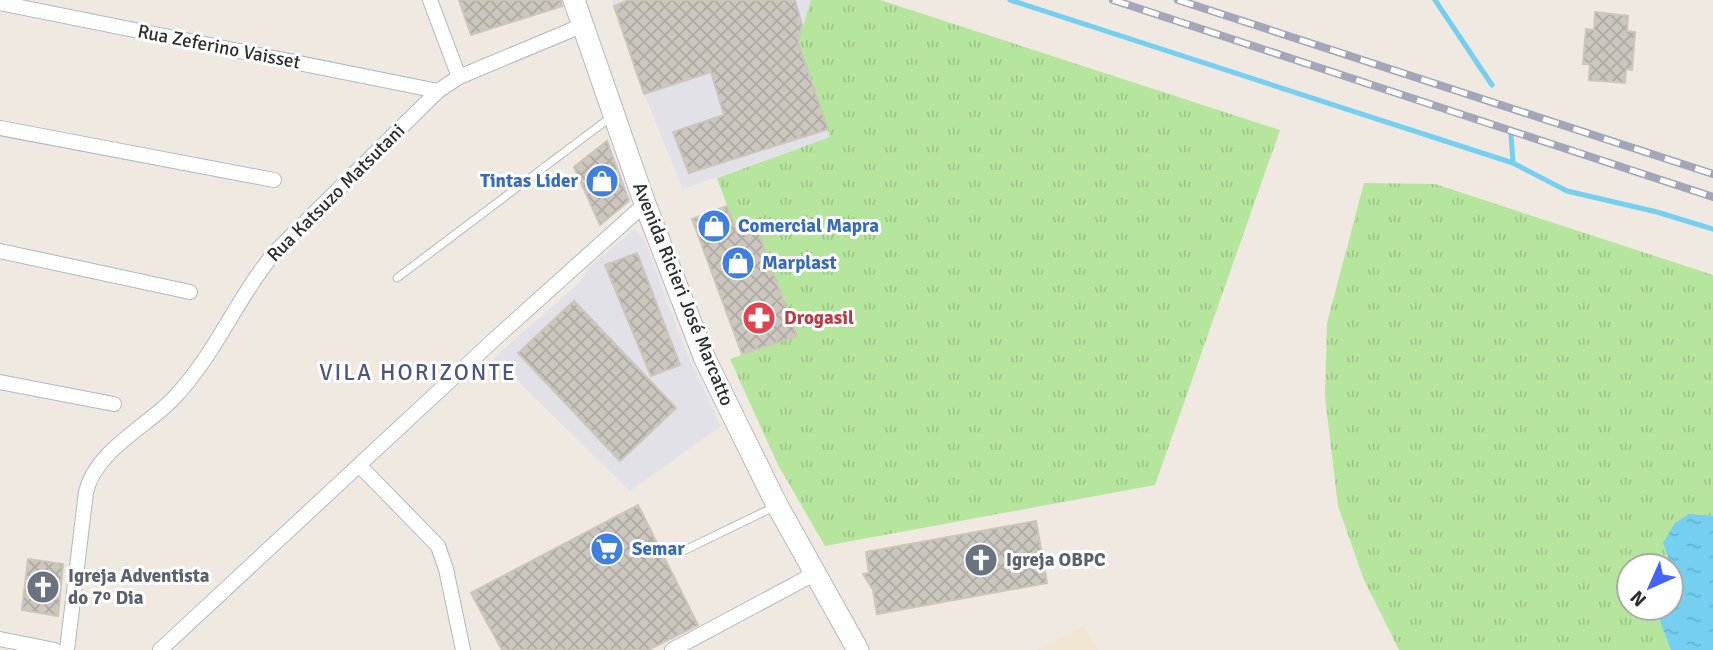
<svg xmlns="http://www.w3.org/2000/svg" width="1713" height="650" font-family="Signika,sans-serif">
	<style>
		.industrial { fill: #e3e1e8 }
		.education { fill: #f0e6d1 }
		.grass { fill: url(#grass-tufts); fill-rule: evenodd }
		.water { fill: url(#water-ripples) }
		.lines { fill: none; stroke-linecap: round; stroke-linejoin: round }
		.stream { stroke: #75cff0; stroke-width: 5 }
		.building { fill: url(#building-cross-hatch); stroke: #cbc5ba; stroke-width: 2 }
		.lane-casing { stroke: #b4b7c1; stroke-width: 9 }
		.street-casing { stroke: #b4b7c1; stroke-width: 16 }
		.secondary-casing { stroke: #b4b7c1; stroke-width: 23 }
		.lane { stroke: #fff; stroke-width: 7 }
		.street { stroke: #fff; stroke-width: 14 }
		.secondary { stroke: #fff; stroke-width: 21 }
		.rail-casing { stroke: #a3a6b8; stroke-width: 8 }
		.rail { stroke: #fff; stroke-width: 5; stroke-dasharray: 16; stroke-linecap: butt }
		.labels { text-anchor: middle; dominant-baseline: central; stroke-width: 6; stroke-linejoin: round; paint-order: stroke }
		.street-label { font-size: 19px; fill: #2e2e2e; stroke: #fff }
		.shop-label { font-size: 19px; font-weight: bold; fill: #366cbe; stroke: #fff; text-anchor: start }
		.health-label { font-size: 19px; font-weight: bold; fill: #be3a42; stroke: #fff; text-anchor: start }
		.worship-label { font-size: 19px; font-weight: bold; fill: #5b616d; stroke: #fff; text-anchor: start }
		.quarter-label { font-size: 23px; letter-spacing: 2px; fill: #4d5680; stroke: #fff }
	</style>
	<defs>
		<pattern id="grass-tufts" width="24" height="20" patternUnits="userSpaceOnUse" patternTransform="scale(1.75)"><rect width="24" height="20" fill="#b6e59e"/><path d="M3 7l-1-3M5 7V3M7 7l1-3M15 17l-1-3M17 17v-4M19 17l1-3" fill="none" stroke="#9dc588"/></pattern>
		<pattern id="water-ripples" width="26" height="14" patternUnits="userSpaceOnUse" patternTransform="scale(1.75)"><rect width="26" height="14" fill="#75cff0"/><path d="M2 4q2-2 4 0t4 0M15 11q2-2 4 0t4 0" fill="none" stroke="#66b2ce"/></pattern>
		<pattern id="building-cross-hatch" width="8" height="8" patternUnits="userSpaceOnUse" patternTransform="scale(1.75)"><rect width="8" height="8" fill="#cbc7bf"/><path d="M0 0l8 8M0 8l8-8" fill="none" stroke="#afaba4"/></pattern>
	</defs>
	<rect width="100%" height="100%" fill="#efe9e1"/>
	<g class="industrial">
		<path d="M612,0H811L798,43L830,137L683,189L644,94Z"/>
		<path d="M634,229L645,241L684,347L721,426L630,491L494,358L580,282L589,268Z"/>
	</g>
	<path class="education" d="M1083,626L1098,650H1037Z"/>
	<g class="grass">
		<path d="M811,0H880L1280,130L1155,485L825,546L778,465L730,359L797,336L756,227L737,233L717,178L830,137L798,43Z"/>
		<path d="M1364,183L1435,184L1713,275V650H1399L1364,580L1338,506L1325,396L1327,323ZM1629,566H1671V608H1629Z"/>
	</g>
	<path class="water" d="M1689,514L1713,516V650H1671L1657,613L1659,608H1671V584L1676,578L1663,543L1675,523Z"/>
	<g class="lines">
		<g class="stream">
			<path d="M1010,0L1513,163L1567,191L1657,212L1713,229"/>
			<path d="M1435,0L1492,85"/>
			<path d="M1511,135L1513,163"/>
		</g>
	</g>
	<g class="building">
		<path d="M459,0H561L562,6L471,35Z"/>
		<path d="M629,0H795L802,25L798,43L828,129L689,173L673,132L724,115L711,72L644,94L614,6Z"/>
		<path d="M1595,12L1628,16L1627,31L1635,32L1632,70L1626,69L1625,83L1589,80L1590,64H1583L1586,29L1594,30Z"/>
		<path d="M607,141L629,201L600,225L574,167Z"/>
		<path d="M727,206L737,233L756,227L797,336L742,354L692,219Z"/>
		<path d="M637,253L680,365L651,376L605,265Z"/>
		<path d="M574,301L676,408L620,461L518,353Z"/>
		<path d="M638,505L698,625L648,650H502L471,593Z"/>
		<path d="M1036,521L1047,583L877,614L873,590L863,574L869,573L866,552Z"/>
		<path d="M28,559L63,564L58,616L22,610Z"/>
	</g>
	<g class="lines">
		<defs>
			<g id="lane">
				<path d="M397,278L611,117"/>
				<path d="M683,551L776,506"/>
			</g>
			<g id="street">
				<path d="M430,0L459,77"/>
				<path d="M0,3L438,91"/>
				<path d="M0,128L274,180"/>
				<path d="M0,251L190,292"/>
				<path d="M0,382L114,404"/>
				<path d="M360,466L438,546L446,569L463,650"/>
				<path d="M0,639L55,650"/>
				<path d="M67,650L86,492C95,452 144,428 172,400C215,356 237,297 276,251L438,91L459,77L581,26"/>
				<path d="M160,650L498,336L645,204"/>
				<path d="M672,650L814,574"/>
			</g>
			<path id="secondary" d="M574,0L645,204L705,359L777,505L858,650"/>
		</defs>
		<use href="#lane" class="lane-casing"/>
		<use href="#street" class="street-casing"/>
		<use href="#secondary" class="secondary-casing"/>
		<use href="#lane" class="lane"/>
		<use href="#street" class="street"/>
		<use href="#secondary" class="secondary"/>
		<defs>
			<g id="rail">
				<path d="M1113,0L1713,197"/>
				<path d="M1178,0L1713,174"/>
			</g>
		</defs>
		<use href="#rail" class="rail-casing"/>
		<use href="#rail" class="rail"/>
	</g>
	<defs>
		<symbol id="shop-disc" viewBox="-11 -11 22 22"><circle r="9.5" fill="#3f7fe0" stroke="#fff"/><path d="M-5-2.5h2.3a2.7 3.5 0 0 1 5.4 0H5L5.5 6h-11ZM-1.5-2.5h3a1.5 2.3 0 0 0-3 0Z" fill="#fff"/></symbol>
		<symbol id="pharmacy-disc" viewBox="-11 -11 22 22"><circle r="9.5" fill="#e0444e" stroke="#fff"/><path d="M-2-6h4v4h4v4h-4v4h-4v-4h-4v-4h4Z" fill="#fff"/></symbol>
		<symbol id="supermarket-disc" viewBox="-11 -11 22 22"><circle r="9.5" fill="#3f7fe0" stroke="#fff"/><path d="M-6-5.5h2.5l.6 2H6L4.5 2H-2.5L-4.4-4H-6ZM-1.5 3.2a1.3 1.3 0 1 0 .1 0ZM3 3.2a1.3 1.3 0 1 0 .1 0Z" fill="#fff"/></symbol>
		<symbol id="church-disc" viewBox="-11 -11 22 22"><circle r="9.5" fill="#6b7280" stroke="#fff"/><path d="M-1.2-6h2.4v3.5h3.3v2.4h-3.3V6h-2.4V-.1h-3.3v-2.4h3.3Z" fill="#fff"/></symbol>
	</defs>
	<g fill-rule="evenodd">
		<use href="#shop-disc" x="583" y="162" width="38" height="38"/>
		<use href="#shop-disc" x="695" y="207" width="38" height="38"/>
		<use href="#shop-disc" x="719" y="244" width="38" height="38"/>
		<use href="#pharmacy-disc" x="740" y="299" width="38" height="38"/>
		<use href="#supermarket-disc" x="588" y="530" width="38" height="38"/>
		<use href="#church-disc" x="962" y="541" width="38" height="38"/>
		<use href="#church-disc" x="24" y="568" width="38" height="38"/>
	</g>
	<g class="labels">
		<g class="street-label">
			<text transform="translate(219 47) rotate(11)">Rua Zeferino Vaisset</text>
			<text transform="translate(336 193) rotate(-45)">Rua Katsuzo Matsutani</text>
			<text transform="translate(683 294) rotate(68)">Avenida Ricieri José Marcatto</text>
		</g>
		<g class="shop-label">
			<text x="578" y="181" text-anchor="end">Tintas Lider</text>
			<text x="738" y="226">Comercial Mapra</text>
			<text x="762" y="263">Marplast</text>
			<text x="632" y="549">Semar</text>
		</g>
		<g class="health-label">
			<text x="784" y="318">Drogasil</text>
		</g>
		<g class="worship-label">
			<text x="1006" y="560">Igreja OBPC</text>
			<text x="68" y="576">Igreja Adventista<tspan x="68" dy="22">do 7º Dia</tspan></text>
		</g>
		<g class="quarter-label">
			<text x="418" y="372">VILA HORIZONTE</text>
		</g>
	</g>
	<g transform="translate(1650 587) rotate(225)"><circle r="33" fill="#ffffff" stroke="#ababab" stroke-width="2"/>
	<path d="M0-5L12 26L0 18L-12 26Z" fill="#4264fb"/>
	<text y="-10" font-size="19" font-weight="bold" text-anchor="middle" fill="#2e2e2e">N</text>
	</g>
</svg>
